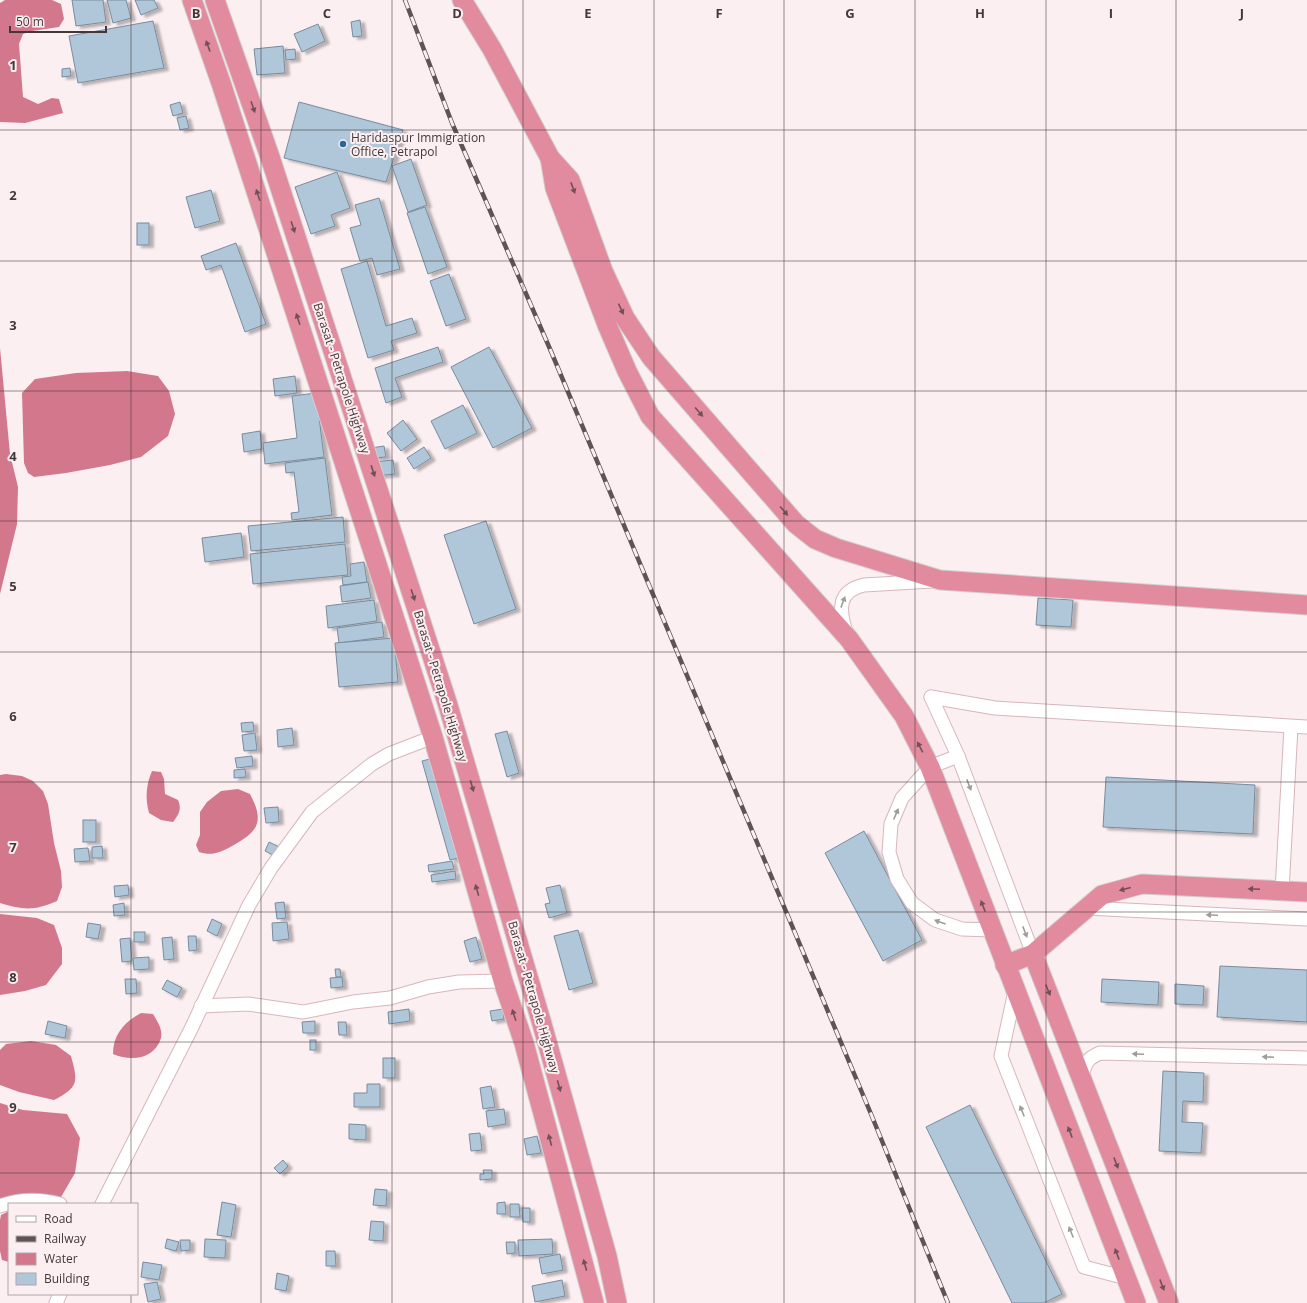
<svg xmlns="http://www.w3.org/2000/svg" width="1307" height="1303" font-family="'Open Sans',sans-serif">
	<style>
		.water { fill: #d3778d }
		.building { fill: #b0c6d9; stroke: #778c9e; filter: url(#shadow) }
		.lines { fill: none; stroke-linecap: round; stroke-linejoin: round }
		.minor-casing { stroke: #d5b7bc; stroke-width: 15 }
		.highway-casing { stroke: #d2cfcf; stroke-width: 21 }
		.minor { stroke: #fff; stroke-width: 13 }
		.highway { stroke: #e28b9f; stroke-width: 19 }
		.rail-casing { stroke: #5f5355; stroke-width: 4.5 }
		.rail { stroke: #fceff1; stroke-width: 3; stroke-dasharray: 9; stroke-linecap: butt }
		.oneway { fill: #735058 }
		.oneway2 { fill: #a19b9c }
		.grid { fill: none; stroke: #433739; stroke-width: 1; stroke-opacity: 0.55 }
		.poi-dot { fill: #226a9e; stroke: #fceff1; stroke-width: 1.5 }
		.labels { text-anchor: middle; dominant-baseline: central; stroke-width: 4; stroke-linejoin: round; paint-order: stroke }
		.poi-label { font-size: 12px; fill: #433739; stroke: #fceff1; text-anchor: start }
		.street-label { font-size: 12px; fill: #433739; stroke: #fceff1 }
		.grid-label { font-size: 13px; text-anchor: middle; font-weight: bold; fill: #433739; stroke: #fceff1; stroke-width: 4; stroke-linejoin: round; paint-order: stroke }
	</style>
	<defs>
		<filter id="shadow"><feDropShadow dx="4.5" dy="2.5" stdDeviation="1" flood-color="#0004"/></filter>
	</defs>
	<rect width="100%" height="100%" fill="#fceff1"/>
	<g class="water">
		<path d="M5,0H52L61,4L64,19L59,27L32,31L23,34L19,44L23,97L38,104L52,98L59,99L63,113L25,123L0,122V3Z"/>
		<path d="M0,348L10,454L18,487L17,524L0,594Z"/>
		<path d="M127,371L158,376L169,391L175,414L168,436L141,457L110,465L66,473L34,477L28,473L24,463L22,393L35,379L76,373Z"/>
		<path d="M152,771L161,772L164,779L165,794L178,800C182,809 179,814 173,822L161,820L149,813C145,798 146,785 152,771Z"/>
		<path d="M6,774L22,776L33,781L43,791L48,804L54,843L61,871L62,887L57,901C35,911 23,910 0,903V775Z"/>
		<path d="M238,789L250,794C265,822 258,832 232,846C220,853 211,856 199,852L196,845L200,835V812L207,802L221,791Z"/>
		<path d="M0,914L37,918L54,925L62,948V964L46,985L25,991L0,995Z"/>
		<path d="M141,1013L153,1014C157,1021 163,1029 161,1038C155,1059 131,1062 113,1054C113,1035 124,1022 141,1013Z"/>
		<path d="M31,1041L56,1045L71,1056C78,1082 79,1087 54,1100L19,1092L0,1085V1050L6,1044Z"/>
		<path d="M0,1103L23,1110L67,1114L80,1138L75,1173L61,1197L27,1195L0,1201Z"/>
		<path d="M9,1211V1262L2,1260L0,1251V1220L1,1215Z"/>
	</g>
	<g class="building">
		<path d="M72,0H103L106,22L76,26Z"/>
		<path d="M107,0H126L131,18L113,23Z"/>
		<path d="M135,0H154L158,8L141,15Z"/>
		<path d="M360,20L362,36L353,37L351,22Z"/>
		<path d="M153,21L164,68L78,83L69,36Z"/>
		<path d="M318,24L325,41L302,52L294,34Z"/>
		<path d="M283,46L285,73L257,75L254,49Z"/>
		<path d="M295,49L296,59L286,60L285,50Z"/>
		<path d="M70,68L71,76L62,77V69Z"/>
		<path d="M180,102L183,113L173,116L170,105Z"/>
		<path d="M299,102L403,130L386,182L284,158Z"/>
		<path d="M186,116L189,128L180,130L177,118Z"/>
		<path d="M411,159L427,205L408,212L392,166Z"/>
		<path d="M337,172L350,208L331,215L335,226L311,234L295,187Z"/>
		<path d="M211,190L220,221L195,228L186,197Z"/>
		<path d="M379,198L400,269L377,275L372,258L360,261L350,228L361,225L355,205Z"/>
		<path d="M425,207L447,267L428,274L407,213Z"/>
		<rect x="137" y="223" width="12" height="22"/>
		<path d="M236,243L266,324L245,332L221,265L206,270L201,256Z"/>
		<path d="M367,261L386,326L412,318L417,333L391,341L394,350L368,358L341,269Z"/>
		<path d="M449,274L466,319L446,326L430,281Z"/>
		<path d="M438,347L443,362L395,378L402,397L386,403L375,368Z"/>
		<path d="M489,347L532,428L493,448L451,367Z"/>
		<path d="M295,376L297,393L275,396L273,379Z"/>
		<path d="M316,393L324,457L265,464L263,443L297,438L292,396Z"/>
		<path d="M463,405L477,433L445,449L431,421Z"/>
		<path d="M403,420L417,439L401,451L387,433Z"/>
		<path d="M260,431L262,449L244,452L242,434Z"/>
		<path d="M384,446L386,457L373,458L371,448Z"/>
		<path d="M424,447L431,458L414,469L407,458Z"/>
		<path d="M325,458L332,515L292,520L291,513L299,512L294,472L286,473L285,463Z"/>
		<path d="M393,460L395,474L376,476L374,462Z"/>
		<path d="M343,517L345,542L251,551L248,526Z"/>
		<path d="M486,521L516,609L474,624L444,535Z"/>
		<path d="M241,533L244,557L205,562L202,538Z"/>
		<path d="M345,544L348,575L253,584L250,554Z"/>
		<path d="M364,562L367,582L343,585L342,577L351,576L350,564Z"/>
		<path d="M368,582L371,598L342,602L340,586Z"/>
		<path d="M1038,598L1073,600L1071,627L1036,625Z"/>
		<path d="M374,600L377,621L328,628L326,606Z"/>
		<path d="M382,622L384,637L339,643L337,628Z"/>
		<path d="M394,638L398,682L339,687L335,643Z"/>
		<path d="M253,722L254,731L242,732L241,723Z"/>
		<path d="M292,728L294,745L278,747L277,730Z"/>
		<path d="M507,731L519,773L507,777L495,734Z"/>
		<path d="M255,733L257,750L244,751L242,735Z"/>
		<path d="M252,756L253,766L237,768L235,758Z"/>
		<path d="M434,758L462,857L450,860L422,761Z"/>
		<path d="M245,769L246,777L234,778V770Z"/>
		<path d="M1106,777L1255,785L1253,834L1103,827Z"/>
		<path d="M278,807L279,822L266,823L264,808Z"/>
		<rect x="83" y="820" width="13" height="22"/>
		<path d="M864,831L922,940L883,961L825,853Z"/>
		<path d="M269,842L279,847L275,856L265,851Z"/>
		<path d="M102,846L103,858H92V847Z"/>
		<path d="M88,848L90,861L75,862L74,849Z"/>
		<path d="M452,861L454,869L429,872L428,865Z"/>
		<path d="M455,871L456,879L432,882L431,875Z"/>
		<path d="M128,885L129,895L115,897L114,886Z"/>
		<path d="M560,885L567,913L549,918L545,904L550,903L546,888Z"/>
		<path d="M284,902L286,918L277,919L275,903Z"/>
		<path d="M124,903L125,915L114,916L113,905Z"/>
		<path d="M212,919L222,924L217,936L207,931Z"/>
		<path d="M287,922L289,939L273,941L272,923Z"/>
		<path d="M88,923L101,925L98,939L86,937Z"/>
		<path d="M578,930L593,983L569,990L554,936Z"/>
		<rect x="134" y="932" width="11" height="10"/>
		<path d="M188,936H196L197,950L189,951Z"/>
		<path d="M172,937L174,959L164,960L162,938Z"/>
		<path d="M476,937L482,959L470,962L464,941Z"/>
		<path d="M130,938L132,961L122,962L120,939Z"/>
		<path d="M149,957V969L134,970L133,958Z"/>
		<path d="M1220,966L1307,970V1022L1217,1017Z"/>
		<path d="M335,969H340L341,977H336Z"/>
		<path d="M342,977L343,987L331,988L330,978Z"/>
		<path d="M125,979H136L137,993L126,994Z"/>
		<path d="M1102,979L1159,982L1158,1005L1101,1002Z"/>
		<path d="M167,980L182,988L177,997L162,989Z"/>
		<path d="M1175,984L1204,986L1203,1005L1175,1004Z"/>
		<path d="M409,1009L410,1021L389,1024L388,1012Z"/>
		<path d="M503,1009L504,1019L492,1021L490,1011Z"/>
		<path d="M48,1021L67,1026L65,1038L45,1034Z"/>
		<path d="M315,1021V1033H303L302,1022Z"/>
		<path d="M338,1022H346L347,1035H339Z"/>
		<rect x="310" y="1040" width="6" height="10"/>
		<rect x="383" y="1058" width="12" height="20"/>
		<path d="M1163,1071L1204,1073L1203,1102L1183,1101L1182,1122L1203,1123L1201,1153L1159,1151Z"/>
		<path d="M367,1084H380V1107H354V1093H367Z"/>
		<path d="M491,1086L495,1107L483,1109L480,1088Z"/>
		<path d="M970,1105L1062,1294L1044,1303H1012L926,1127Z"/>
		<path d="M504,1109L506,1124L488,1127L486,1111Z"/>
		<path d="M349,1124L366,1125V1140L349,1139Z"/>
		<path d="M480,1133L482,1150L471,1151L469,1134Z"/>
		<path d="M537,1136L541,1153L527,1155L524,1139Z"/>
		<path d="M283,1160L288,1166L280,1174L274,1168Z"/>
		<path d="M483,1170H492V1179L480,1180V1174H484Z"/>
		<path d="M375,1189L387,1190L386,1206L373,1205Z"/>
		<path d="M222,1202L236,1205L231,1237L217,1235Z"/>
		<path d="M505,1202L506,1214H497V1203Z"/>
		<path d="M510,1204H519L520,1217H510Z"/>
		<path d="M522,1208H530V1222H523Z"/>
		<path d="M371,1221L384,1222L383,1241L369,1240Z"/>
		<path d="M167,1239L179,1242L176,1251L165,1248Z"/>
		<path d="M205,1239L226,1240L225,1258L204,1257Z"/>
		<path d="M552,1239L553,1254L519,1256L518,1240Z"/>
		<path d="M180,1240H190V1250L181,1251Z"/>
		<path d="M506,1242H515V1253L507,1254Z"/>
		<path d="M326,1251H335L336,1266H326Z"/>
		<path d="M560,1254L563,1270L542,1274L539,1258Z"/>
		<path d="M143,1262L162,1265L159,1280L141,1277Z"/>
		<path d="M277,1273L289,1276L286,1291L275,1289Z"/>
		<path d="M562,1280L565,1296L535,1302L532,1286Z"/>
		<path d="M157,1282L161,1299L148,1302L144,1284Z"/>
	</g>
	<g class="lines">
		<defs>
			<g id="minor">
				<path d="M846,632C839,610 837,591 864,585L932,581"/>
				<path d="M931,697L995,708L1307,727"/>
				<path d="M931,697L958,756L1033,954"/>
				<path d="M958,756L930,767L902,798L891,824L889,852L897,879L912,903L935,920L962,929L992,930"/>
				<path d="M1282,891L1291,727"/>
				<path d="M1086,908L1307,919"/>
				<path d="M1015,991L1001,1056L1084,1267L1126,1278"/>
				<path d="M201,1006L248,1004L303,1012L353,1002L390,998L428,987L459,982L503,981"/>
				<path d="M1082,1076C1086,1063 1086,1059 1100,1053L1307,1058"/>
				<path d="M102,1204L192,1027L249,905L271,868L312,812L372,764L389,754L433,737"/>
				<path d="M0,1206C19,1199 41,1199 60,1204"/>
				<path d="M56,1303L60,1294"/>
			</g>
			<g id="highway">
				<path d="M192,0L221,83L433,737L503,981L524,1043L594,1303"/>
				<path d="M215,0L270,157L447,702L542,1024L607,1256L617,1303"/>
				<path d="M462,0L492,49L550,158L570,180L603,271L625,318L651,357L796,524L815,539L836,548L940,580L1307,605"/>
				<path d="M550,158L555,188L608,327L627,371L650,416L849,639L904,716L930,767L1136,1303"/>
				<path d="M1033,954L1169,1303"/>
				<path d="M1005,965L1033,954L1102,895L1142,884L1307,892"/>
			</g>
		</defs>
		<use href="#minor" class="minor-casing"/>
		<use href="#highway" class="highway-casing"/>
		<use href="#minor" class="minor"/>
		<use href="#highway" class="highway"/>
		<defs>
			<path id="rail" d="M405,0L452,123L550,349L871,1114L948,1303"/>
		</defs>
		<use href="#rail" class="rail-casing"/>
		<use href="#rail" class="rail"/>
	</g>
	<defs><path id="oneway-solid" d="M-6-.8H1V-3.2L6.5 0L1 3.2V.8H-6Z"/></defs>
	<g class="oneway">
		<use href="#oneway-solid" transform="translate(208 46) rotate(-110)"/>
		<use href="#oneway-solid" transform="translate(253 107) rotate(71)"/>
		<use href="#oneway-solid" transform="translate(573 188) rotate(70)"/>
		<use href="#oneway-solid" transform="translate(258 195) rotate(-108)"/>
		<use href="#oneway-solid" transform="translate(293 227) rotate(72)"/>
		<use href="#oneway-solid" transform="translate(621 309) rotate(65)"/>
		<use href="#oneway-solid" transform="translate(298 319) rotate(-108)"/>
		<use href="#oneway-solid" transform="translate(699 412) rotate(49)"/>
		<use href="#oneway-solid" transform="translate(373 471) rotate(72)"/>
		<use href="#oneway-solid" transform="translate(784 511) rotate(49)"/>
		<use href="#oneway-solid" transform="translate(413 595) rotate(72)"/>
		<use href="#oneway-solid" transform="translate(920 747) rotate(-117)"/>
		<use href="#oneway-solid" transform="translate(472 786) rotate(74)"/>
		<use href="#oneway-solid" transform="translate(1125 889) rotate(165)"/>
		<use href="#oneway-solid" transform="translate(1254 889) rotate(-177)"/>
		<use href="#oneway-solid" transform="translate(477 890) rotate(-106)"/>
		<use href="#oneway-solid" transform="translate(983 906) rotate(-111)"/>
		<use href="#oneway-solid" transform="translate(1048 990) rotate(68)"/>
		<use href="#oneway-solid" transform="translate(514 1015) rotate(-108)"/>
		<use href="#oneway-solid" transform="translate(559 1086) rotate(74)"/>
		<use href="#oneway-solid" transform="translate(1070 1132) rotate(-111)"/>
		<use href="#oneway-solid" transform="translate(550 1140) rotate(-105)"/>
		<use href="#oneway-solid" transform="translate(1116 1163) rotate(69)"/>
		<use href="#oneway-solid" transform="translate(1117 1254) rotate(-111)"/>
		<use href="#oneway-solid" transform="translate(585 1265) rotate(-105)"/>
		<use href="#oneway-solid" transform="translate(1162 1285) rotate(69)"/>
	</g>
	<g class="oneway2">
		<use href="#oneway-solid" transform="translate(843 602) rotate(-70)"/>
		<use href="#oneway-solid" transform="translate(969 785) rotate(69)"/>
		<use href="#oneway-solid" transform="translate(896 814) rotate(-67)"/>
		<use href="#oneway-solid" transform="translate(1212 915) rotate(-177)"/>
		<use href="#oneway-solid" transform="translate(940 922) rotate(-160)"/>
		<use href="#oneway-solid" transform="translate(1025 932) rotate(69)"/>
		<use href="#oneway-solid" transform="translate(1138 1054) rotate(-178)"/>
		<use href="#oneway-solid" transform="translate(1268 1057) rotate(-178)"/>
		<use href="#oneway-solid" transform="translate(1022 1111) rotate(-112)"/>
		<use href="#oneway-solid" transform="translate(1071 1232) rotate(-112)"/>
	</g>
	<path class="grid" d="M131,0V1204M261,0V1303M392,0V1303M523,0V1303M654,0V1303M784,0V1303M915,0V1303M1046,0V1303M1176,0V1303M0,130H1307M0,261H1307M0,391H1307M0,521H1307M0,652H1307M0,782H1307M0,912H1307M0,1042H1307M0,1173H1307M131,1294V1303"/>
	<circle class="poi-dot" cx="343" cy="144" r="4"/>
	<g class="labels">
		<g class="poi-label">
			<text x="351" y="137">Haridaspur Immigration<tspan x="351" dy="14">Office, Petrapol</tspan></text>
		</g>
		<g class="street-label">
			<text transform="translate(342 378) rotate(72)">Barasat - Petrapole Highway</text>
			<text transform="translate(441 686) rotate(73)">Barasat - Petrapole Highway</text>
			<text transform="translate(534 997) rotate(74)">Barasat - Petrapole Highway</text>
		</g>
	</g>
	<g class="grid-label">
		<text x="196" y="18">B</text>
		<text x="327" y="18">C</text>
		<text x="457" y="18">D</text>
		<text x="588" y="18">E</text>
		<text x="719" y="18">F</text>
		<text x="850" y="18">G</text>
		<text x="980" y="18">H</text>
		<text x="1111" y="18">I</text>
		<text x="1242" y="18">J</text>
		<text x="13" y="70">1</text>
		<text x="13" y="200">2</text>
		<text x="13" y="330">3</text>
		<text x="13" y="461">4</text>
		<text x="13" y="591">5</text>
		<text x="13" y="721">6</text>
		<text x="13" y="852">7</text>
		<text x="13" y="982">8</text>
		<text x="13" y="1112">9</text>
	</g>
	<rect x="8" y="1203" width="130" height="92" fill="#fceff1" stroke="#b2a5a7"/>
	<rect x="16" y="1216" width="20" height="6" fill="#ffffff" stroke="#b2a5a7"/>
	<text x="44" y="1223" font-size="12" fill="#433739">Road</text>
	<rect x="16" y="1236" width="20" height="6" fill="#5f5355" stroke="#b2a5a7"/>
	<text x="44" y="1243" font-size="12" fill="#433739">Railway</text>
	<rect x="16" y="1253" width="20" height="12" fill="#d3778d" stroke="#b2a5a7"/>
	<text x="44" y="1263" font-size="12" fill="#433739">Water</text>
	<rect x="16" y="1273" width="20" height="12" fill="#b0c6d9" stroke="#b2a5a7"/>
	<text x="44" y="1283" font-size="12" fill="#433739">Building</text>
	<path d="M10 26v6h96v-6" fill="none" stroke="#433739" stroke-width="2"/>
	<text x="16" y="26" font-size="12" fill="#433739" stroke="#fceff1" stroke-width="3" paint-order="stroke">50 m</text>
</svg>
